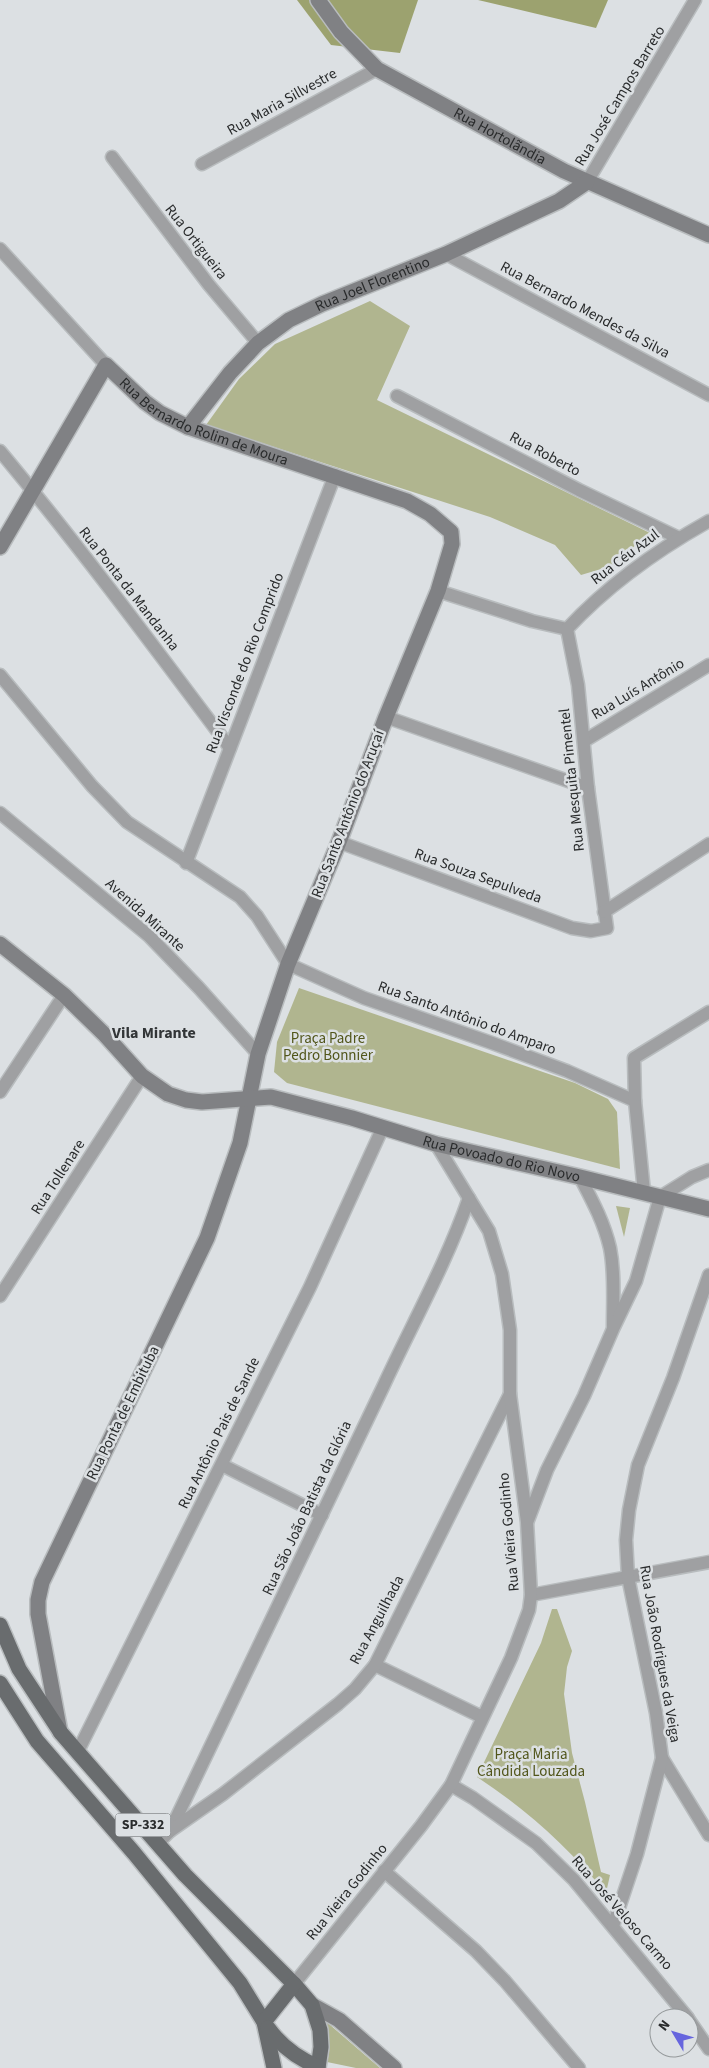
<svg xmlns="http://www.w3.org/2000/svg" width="709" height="2068" font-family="'Source Sans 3',sans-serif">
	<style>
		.green { fill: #b0b58f }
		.forest { fill: #9ca26f }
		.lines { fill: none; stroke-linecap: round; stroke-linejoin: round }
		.street-casing { stroke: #b8bcbe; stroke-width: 15 }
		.secondary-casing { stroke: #b8bcbe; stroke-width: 18 }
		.primary-casing { stroke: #b8bcbe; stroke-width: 18 }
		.street { stroke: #9fa0a2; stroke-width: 12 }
		.secondary { stroke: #808184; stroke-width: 15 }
		.primary { stroke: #696c6e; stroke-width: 15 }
		.labels { text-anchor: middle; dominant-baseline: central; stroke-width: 5; stroke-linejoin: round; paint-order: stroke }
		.shield { fill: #dce0e3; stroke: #5f6163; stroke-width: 1 }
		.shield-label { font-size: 14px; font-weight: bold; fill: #292b2c }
		.street-label { font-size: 15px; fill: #292b2c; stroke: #dce0e3 }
		.park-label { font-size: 15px; fill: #51551a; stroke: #dce0e3 }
		.neighbourhood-label { font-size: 16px; font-weight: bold; fill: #323537; stroke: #dce0e3 }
	</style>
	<rect width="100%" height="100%" fill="#dce0e3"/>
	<g class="green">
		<path d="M370,301L410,326L377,400L650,533L611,566L581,575L555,545L490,517L206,425L239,379L275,344Z"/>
		<path d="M299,988L575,1083L608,1099L617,1112L620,1169L287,1083L274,1072L277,1042Z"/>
		<path d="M616,1206L630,1208L624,1237Z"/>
		<path d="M552,1609H557L572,1651L567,1667L564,1694L572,1753L585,1802L601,1872L610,1875L606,1893C569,1848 526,1809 477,1777L541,1643Z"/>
		<path d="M322,2018L380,2068H356L327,2062C332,2046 328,2033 322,2018Z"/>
	</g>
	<g class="forest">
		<path d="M297,0H418L400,53L331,45Z"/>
		<path d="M478,0H608L596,28Z"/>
	</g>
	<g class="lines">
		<defs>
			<g id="street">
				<path d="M112,157L209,285L258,343"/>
				<path d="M202,164L377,69"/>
				<path d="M587,182L695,0"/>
				<path d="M0,249L106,365"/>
				<path d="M446,254L709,395"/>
				<path d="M397,396L579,490L679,538"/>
				<path d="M0,451C80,547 155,648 230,748"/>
				<path d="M438,591L532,621L567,629"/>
				<path d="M567,629C608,585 657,550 709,521"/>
				<path d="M0,675L92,786L127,822L240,897L257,916L288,964L364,998L492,1043L567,1071L635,1101"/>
				<path d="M386,717L588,788"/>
				<path d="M584,741L709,665"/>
				<path d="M0,813L149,936L199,988L258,1054"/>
				<path d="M339,842L572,928L591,931L607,928L588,788L578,685L567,629"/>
				<path d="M186,863L335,475"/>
				<path d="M604,912L709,844"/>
				<path d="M0,1092L64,995"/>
				<path d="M580,1177C592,1200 604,1222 610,1248C615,1273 613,1301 613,1326"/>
				<path d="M644,1192L635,1101L634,1058L709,1012"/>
				<path d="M0,1296L142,1076"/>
				<path d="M222,1465L322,1515"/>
				<path d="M528,1520L547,1470L584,1396L613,1329L636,1281L660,1197L692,1177L709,1170"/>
				<path d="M531,1595L709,1562"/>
				<path d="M375,1665L482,1717"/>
				<path d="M78,1751L310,1287L383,1127"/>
				<path d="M662,1758L709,1835"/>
				<path d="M451,1785L473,1798L536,1843L574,1880L688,2018"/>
				<path d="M170,1831C240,1683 313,1536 383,1387C412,1324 446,1264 469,1198"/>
				<path d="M158,1843L170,1831L223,1794L338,1704L355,1689L375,1665L510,1394"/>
				<path d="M384,1871L476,1951L505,1981L579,2068"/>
				<path d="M613,1926L637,1854L662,1758L656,1713L628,1577L626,1540L629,1510L638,1465L673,1378L709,1275"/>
				<path d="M294,1984L421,1826L451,1785L511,1658L529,1610L531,1595L527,1522L510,1394V1330L502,1274L489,1231L436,1144"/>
				<path d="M689,2020L709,2049"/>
			</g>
			<g id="secondary">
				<path id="s1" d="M318,0L341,32L377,69L564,171L709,235"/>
				<path id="s2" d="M188,427L230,373L258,343L289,320L322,304L446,254L559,201L587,182"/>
				<path id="s3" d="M0,547L106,365L145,402L160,413L188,427L407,501L430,514L451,532L452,544L438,591L386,717L339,842L288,964L258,1054L240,1143L207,1238L42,1582L38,1600V1614L60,1732"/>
				<path id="s4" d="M0,944L64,995L105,1035L142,1076L168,1094L186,1100L202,1102L271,1097L352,1118L436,1144L580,1177L709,1209"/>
				<path d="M312,2005L339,2020L394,2068"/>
			</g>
			<g id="primary">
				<path d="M0,1625L19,1669L61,1733L185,1875L294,1984L312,2005L320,2030L321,2047L318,2068"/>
				<path d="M0,1683L37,1741L134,1853L240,1983L264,2022L274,2068"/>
				<path d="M264,2022L294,1984"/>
				<path d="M268,2028C281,2046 297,2058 318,2067"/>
			</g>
		</defs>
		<use href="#street" class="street-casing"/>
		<use href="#secondary" class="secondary-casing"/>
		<use href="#primary" class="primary-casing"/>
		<use href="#street" class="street"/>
		<use href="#secondary" class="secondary"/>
		<use href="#primary" class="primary"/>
	</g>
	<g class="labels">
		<rect class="shield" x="115.5" y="1813.5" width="55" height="23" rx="4"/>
		<g class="shield-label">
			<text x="143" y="1825">SP-332</text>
		</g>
		<g class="street-label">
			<text transform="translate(620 96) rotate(-59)">Rua José Campos Barreto</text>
			<text transform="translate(282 102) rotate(-29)">Rua Maria Sillvestre</text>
			<text stroke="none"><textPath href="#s1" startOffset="231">Rua Hortolãndia</textPath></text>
			<text transform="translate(196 242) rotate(52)">Rua Ortigueira</text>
			<text stroke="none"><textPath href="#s2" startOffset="239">Rua Joel Florentino</textPath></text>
			<text transform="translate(585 310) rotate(28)">Rua Bernardo Mendes da Silva</text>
			<text stroke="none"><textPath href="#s3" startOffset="326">Rua Bernardo Rolim de Moura</textPath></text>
			<text transform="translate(545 454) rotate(28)">Rua Roberto</text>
			<text transform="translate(625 557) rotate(-37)">Rua Céu Azul</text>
			<text transform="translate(129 589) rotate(52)">Rua Ponta da Mandanha</text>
			<text transform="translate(245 663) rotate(-69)">Rua Visconde do Rio Comprido</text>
			<text transform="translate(638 689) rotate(-31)">Rua Luís Antônio</text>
			<text transform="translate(572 780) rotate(-96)">Rua Mesquita Pimentel</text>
			<text transform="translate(348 814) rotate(-69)">Rua Santo Antônio do Aruçaí</text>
			<text transform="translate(478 876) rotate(20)">Rua Souza Sepulveda</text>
			<text transform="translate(145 915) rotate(42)">Avenida Mirante</text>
			<text transform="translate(467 1018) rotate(20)">Rua Santo Antônio do Amparo</text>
			<text stroke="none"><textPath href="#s4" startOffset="569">Rua Povoado do Rio Novo</textPath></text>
			<text transform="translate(58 1177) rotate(-57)">Rua Tollenare</text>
			<text transform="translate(123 1413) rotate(-64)">Rua Ponta de Embituba</text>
			<text transform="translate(219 1433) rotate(-64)">Rua Antônio Pais de Sande</text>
			<text transform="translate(307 1508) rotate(-65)">Rua São João Batista da Glória</text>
			<text transform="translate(509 1532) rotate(-95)">Rua Vieira Godinho</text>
			<text transform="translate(377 1620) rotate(-62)">Rua Anguilhada</text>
			<text transform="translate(660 1654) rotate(80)">Rua João Rodrigues da Veiga</text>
			<text transform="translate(347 1892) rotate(-51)">Rua Vieira Godinho</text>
			<text transform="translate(622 1913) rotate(49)">Rua José Veloso Carmo</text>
		</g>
		<g class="park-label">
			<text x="328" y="1038">Praça Padre<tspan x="328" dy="17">Pedro Bonnier</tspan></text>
			<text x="531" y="1754">Praça Maria<tspan x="531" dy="17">Cândida Louzada</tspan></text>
		</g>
		<g class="neighbourhood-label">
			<text x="154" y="1033">Vila Mirante</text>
		</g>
	</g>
	<g transform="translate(674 2033) rotate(308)"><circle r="24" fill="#dce0e3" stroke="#94989a"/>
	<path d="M0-4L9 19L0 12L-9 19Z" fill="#6665de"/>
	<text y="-8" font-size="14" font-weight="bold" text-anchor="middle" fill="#292b2c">N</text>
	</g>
</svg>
